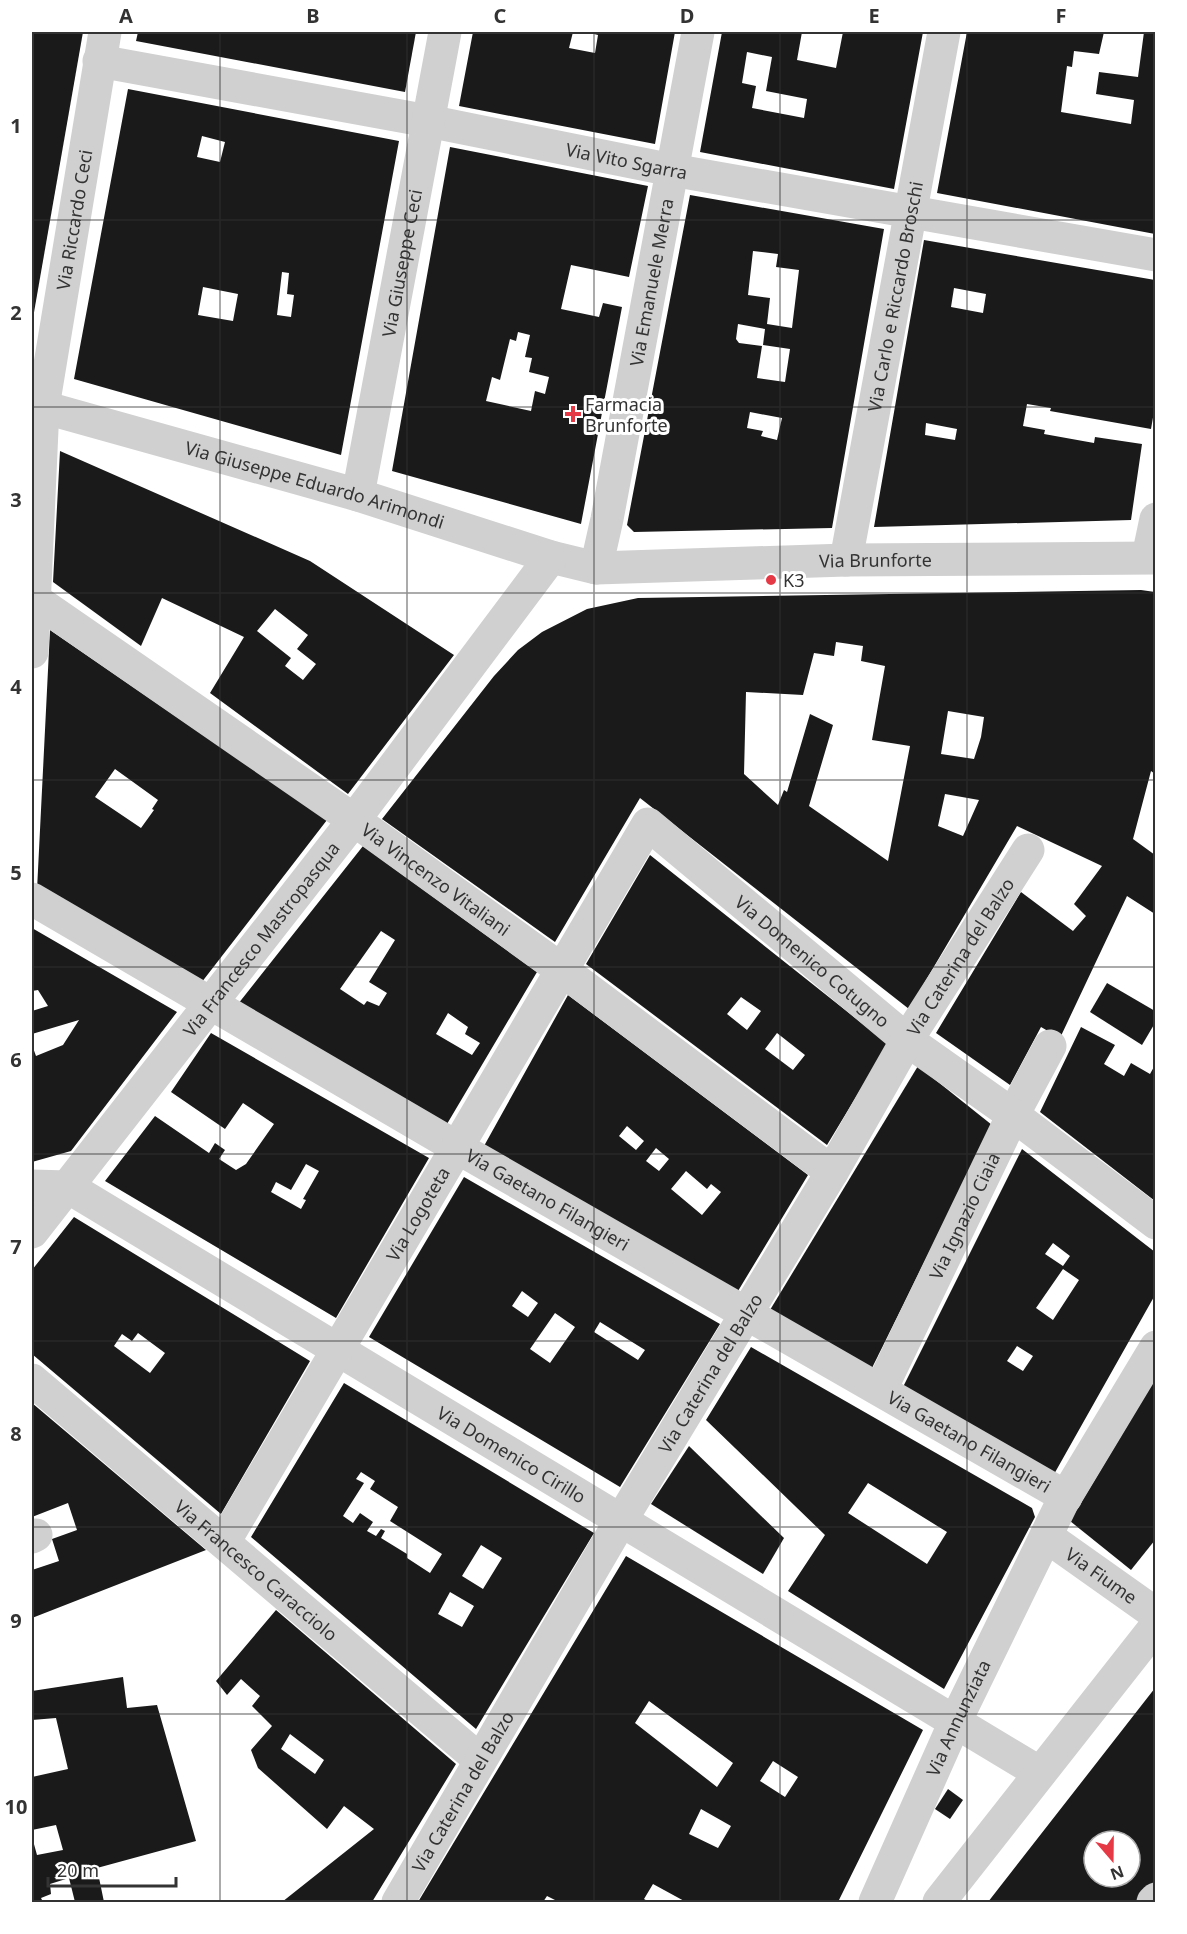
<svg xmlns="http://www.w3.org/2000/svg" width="1187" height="1934" font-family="'Noto Sans',sans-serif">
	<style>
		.building { fill: #1a1a1a; fill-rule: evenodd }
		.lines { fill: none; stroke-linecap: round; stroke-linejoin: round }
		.pedestrian { stroke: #d0d0d0; stroke-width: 33 }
		.minor { stroke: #d0d0d0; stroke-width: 33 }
		.tertiary { stroke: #d0d0d0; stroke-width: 33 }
		.grid { fill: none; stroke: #333; stroke-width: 1.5; stroke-opacity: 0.55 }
		.poi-dot { fill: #e63946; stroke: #fff; stroke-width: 2 }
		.labels { text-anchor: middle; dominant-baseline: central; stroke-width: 6; stroke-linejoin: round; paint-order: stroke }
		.street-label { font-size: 18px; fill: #333; stroke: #fff }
		.poi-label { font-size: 18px; fill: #333; stroke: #fff; text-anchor: start }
		.neatline { fill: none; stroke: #333; stroke-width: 2 }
		.grid-label { font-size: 20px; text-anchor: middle; font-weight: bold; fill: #333 }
	</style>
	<rect width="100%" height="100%" fill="#fff"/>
	<g class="building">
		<path d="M32,32H83L33,318H32Z"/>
		<path d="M138,32H416L405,92L136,41Z"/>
		<path d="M473,32H573L569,48L595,53L598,35L586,32H675L655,144L459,106Z"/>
		<path d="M722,32H802L797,60L836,68L843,32H923L894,189L700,152ZM747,52L772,57L766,91L807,99L804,118L752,108L756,86L742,83Z"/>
		<path d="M967,32H1104L1099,54L1074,51L1072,67L1067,66L1061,112L1131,124L1134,100L1096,94L1099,72L1138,77L1144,32H1155V234L937,193Z"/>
		<path d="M128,89L399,141L341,455L74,379ZM202,136L225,142L220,162L197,157ZM282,272L289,273L287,294L294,295L291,317L277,315ZM203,287L238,294L233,321L198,315Z"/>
		<path d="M450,147L648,186L629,277L571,265L561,309L599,317L603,303L622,307L581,524L392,471ZM518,332L530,335L525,357L532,358L529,372L549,377L545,394L535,391L531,411L486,401L492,377L500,380L510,339L516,341Z"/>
		<path d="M690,195L884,229L832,528L634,532L627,525ZM753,251L778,254L776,267L799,270L792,328L767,324L770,298L748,295ZM738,324L765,329L763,345L790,349L785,382L757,378L762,346L739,343L736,339ZM750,412L782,418L777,440L761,436L763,431L747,428Z"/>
		<path d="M924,240L1155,280V406L1151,429L1050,411L1051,408L1027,404L1023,426L1045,430L1044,434L1094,443L1095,437L1142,444L1131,520L874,527ZM954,288L986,294L983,313L951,307ZM926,423L957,429L955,440L925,435Z"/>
		<path d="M60,451L310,561L454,655L348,794L210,693L244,637L162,598L141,646L53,582ZM275,609L308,635L297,649L316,664L303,680L285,666L291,658L257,631Z"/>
		<path d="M1141,590L1155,592V774L1151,771L1133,839L1155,855V914L1127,896L1060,1038L1041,1027L1010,1085L936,1033L1021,892L1073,931L1086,916L1074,904L1102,866L1017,826L909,1009L640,798L555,942L382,819L494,676L518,650L542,632L587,609L638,598ZM836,642L863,646L861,661L885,666L872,740L910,746L888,861L809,806L833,725L810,714L787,792L784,790L778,805L744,774L746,692L803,695L814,653L834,656ZM948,711L984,717L981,737L974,759L941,754ZM945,794L979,800L963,836L938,826Z"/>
		<path d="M50,630L327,820L198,987L37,890ZM115,769L158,800L152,809L154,810L141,828L95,797Z"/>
		<path d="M363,846L537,972L447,1124L238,1004ZM381,931L395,940L369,982L387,993L379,1006L367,1001L364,1005L340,989ZM448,1013L468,1027L465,1034L480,1043L472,1055L436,1034Z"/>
		<path d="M650,855L888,1044L827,1145L586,964ZM741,997L761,1011L747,1030L727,1014ZM777,1033L805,1055L793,1070L765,1049Z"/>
		<path d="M32,928L177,1012L71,1151L32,1162V1045L36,1056L63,1045L79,1020L32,1034V1011L48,1006L38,990L32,991Z"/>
		<path d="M1107,983L1155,1011V1023L1142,1045L1090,1012Z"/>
		<path d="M568,995L808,1175L738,1291L484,1146ZM627,1126L644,1141L636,1150L619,1136ZM656,1148L669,1159L659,1171L646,1161ZM686,1171L707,1189L711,1184L721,1192L702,1215L671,1189Z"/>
		<path d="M1081,1027L1115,1045L1104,1064L1124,1076L1131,1063L1150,1074L1155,1065V1201L1040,1112Z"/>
		<path d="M211,1033L429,1158L336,1318L105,1181L155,1116L209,1153L215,1143L225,1150L219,1159L236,1170L246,1164L274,1124L243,1103L225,1129L171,1092ZM306,1164L319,1171L303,1199L306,1200L301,1209L271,1192L276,1182L291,1190Z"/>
		<path d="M918,1066L992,1125L871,1370L770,1310Z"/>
		<path d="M1022,1149L1155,1252V1295L1053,1476L902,1389ZM1053,1243L1070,1256L1063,1266L1045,1254ZM1063,1269L1079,1280L1053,1320L1036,1308ZM1017,1346L1033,1356L1023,1371L1007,1361Z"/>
		<path d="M464,1177L720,1324L620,1487L369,1337ZM522,1291L538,1303L528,1317L512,1306ZM555,1313L575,1327L550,1363L530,1349ZM600,1322L645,1350L638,1360L594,1332Z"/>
		<path d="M74,1217L310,1361L221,1514L32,1354V1270ZM138,1333L165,1353L150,1373L114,1346L122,1334L132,1341Z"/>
		<path d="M751,1347L1032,1508L1035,1517L944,1689L788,1591L825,1535L706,1420ZM868,1483L947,1532L927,1564L848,1513Z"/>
		<path d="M1155,1379V1540L1131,1570L1070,1521Z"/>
		<path d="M344,1383L594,1533L476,1729L251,1537ZM361,1472L375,1481L370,1489L398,1507L390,1521L442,1554L430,1573L407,1558V1554L381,1538L385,1531L381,1529L376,1536L367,1531L373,1522L360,1513L353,1523L343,1516L364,1483L356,1479ZM481,1545L502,1558L483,1589L462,1576ZM450,1592L474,1606L462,1627L438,1614Z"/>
		<path d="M32,1403L206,1550L32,1618V1600L34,1599L32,1592V1570L59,1561L52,1539L77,1530L68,1503L32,1517Z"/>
		<path d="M689,1446L784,1538L763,1574L651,1504Z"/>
		<path d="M626,1556L923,1730L838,1902H686L653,1884L644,1899L649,1902H559L547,1896L543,1902H418ZM649,1701L733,1763L717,1787L635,1723ZM773,1761L798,1777L785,1797L760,1781ZM701,1809L731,1826L718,1848L689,1834Z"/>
		<path d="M276,1610L456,1764L372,1902H282L374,1829L344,1806L327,1829L258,1768L251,1750L272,1726L252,1706L260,1696L241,1679L227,1695L216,1681ZM290,1734L324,1760L315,1774L281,1749Z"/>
		<path d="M123,1677L127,1708L157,1705L196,1841L97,1868L104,1902H75L69,1878L50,1884L51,1894L41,1898L43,1902H32V1837L37,1855L63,1850L56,1825L32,1830V1777L68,1769L56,1718L32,1720V1691Z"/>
		<path d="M1155,1688V1883L1140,1902H988ZM1094,1841H1130V1877H1094Z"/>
		<path d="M948,1789L963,1800L950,1819L935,1809Z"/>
	</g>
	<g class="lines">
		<path class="pedestrian" d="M32,1537L36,1535"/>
		<g class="minor">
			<path id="s1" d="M99,61L428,121L672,170L1156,255"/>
			<path id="s2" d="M32,404L358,495L551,557L596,568L846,560L1156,558"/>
			<path id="s3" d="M358,495L445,32"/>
			<path d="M1148,557L1156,519"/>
			<path id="s4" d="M846,560L944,32"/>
			<path id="s5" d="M596,568L607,519L698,32"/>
			<path id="s6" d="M34,599L354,820L562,970L832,1172"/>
			<path id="s7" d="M32,652L43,407L105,32"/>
			<path id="s8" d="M32,899L458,1148L1066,1497"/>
			<path id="s9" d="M32,1186L68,1187L1040,1773"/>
			<path id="s10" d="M32,1232L354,820L551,557"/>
			<path id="s11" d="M32,1380L480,1760"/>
			<path id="s12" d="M881,1389L1013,1115L1050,1046"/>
			<path id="s13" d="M1046,1536L1156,1614"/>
			<path id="s14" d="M224,1542L648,824L907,1040L1013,1115L1156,1223"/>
			<path id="s15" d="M398,1902L620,1522L832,1172L907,1040L1028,850"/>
			<path id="s16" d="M875,1902L955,1722L1062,1503L1156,1347"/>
			<path d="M1153,1902L1156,1899"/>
		</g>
		<path class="tertiary" d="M939,1902L1156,1626"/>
	</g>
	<path class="grid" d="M220,32V1902M407,32V1902M594,32V1902M780,32V1902M967,32V1902M32,220H1156M32,407H1156M32,593H1156M32,780H1156M32,967H1156M32,1154H1156M32,1341H1156M32,1527H1156M32,1714H1156"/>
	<g class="poi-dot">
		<path d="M570 405h6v6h6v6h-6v6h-6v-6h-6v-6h6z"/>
		<circle cx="771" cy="580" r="6"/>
	</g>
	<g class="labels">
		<g class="street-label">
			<text stroke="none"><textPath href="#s1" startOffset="537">Via Vito Sgarra</textPath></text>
			<text stroke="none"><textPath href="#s7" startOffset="435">Via Riccardo Ceci</textPath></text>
			<text stroke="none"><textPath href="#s3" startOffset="236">Via Giuseppe Ceci</textPath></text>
			<text stroke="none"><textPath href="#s5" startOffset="291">Via Emanuele Merra</textPath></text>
			<text stroke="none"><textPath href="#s4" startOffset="268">Via Carlo e Riccardo Broschi</textPath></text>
			<text stroke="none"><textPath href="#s2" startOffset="294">Via Giuseppe Eduardo Arimondi</textPath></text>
			<text stroke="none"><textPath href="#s2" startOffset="867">Via Brunforte</textPath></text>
			<text stroke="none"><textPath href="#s6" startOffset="490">Via Vincenzo Vitaliani</textPath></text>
			<text stroke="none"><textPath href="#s10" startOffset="372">Via Francesco Mastropasqua</textPath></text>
			<text stroke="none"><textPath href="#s15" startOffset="1100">Via Caterina del Balzo</textPath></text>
			<text stroke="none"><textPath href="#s14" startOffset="1048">Via Domenico Cotugno</textPath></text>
			<text stroke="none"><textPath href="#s8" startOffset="597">Via Gaetano Filangieri</textPath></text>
			<text stroke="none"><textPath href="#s14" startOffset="381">Via Logoteta</textPath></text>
			<text stroke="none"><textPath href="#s12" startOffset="192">Via Ignazio Ciaia</textPath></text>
			<text stroke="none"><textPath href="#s15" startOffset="614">Via Caterina del Balzo</textPath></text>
			<text stroke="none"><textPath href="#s8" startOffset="1083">Via Gaetano Filangieri</textPath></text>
			<text stroke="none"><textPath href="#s9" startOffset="554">Via Domenico Cirillo</textPath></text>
			<text stroke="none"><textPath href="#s11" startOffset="294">Via Francesco Caracciolo</textPath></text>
			<text stroke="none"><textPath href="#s13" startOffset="68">Via Fiume</textPath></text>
			<text stroke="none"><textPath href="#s16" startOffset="202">Via Annunziata</textPath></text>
			<text stroke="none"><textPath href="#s15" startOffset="128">Via Caterina del Balzo</textPath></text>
		</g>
		<g class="poi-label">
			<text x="585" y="404">Farmacia<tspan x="585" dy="21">Brunforte</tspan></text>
			<text x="783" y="580">K3</text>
		</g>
	</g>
	<rect width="1187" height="1934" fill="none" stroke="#ffffff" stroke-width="66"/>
	<g transform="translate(1112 1859) rotate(160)"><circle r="28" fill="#ffffff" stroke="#adadad" stroke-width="1.5"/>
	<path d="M0-4.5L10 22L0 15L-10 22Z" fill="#e63946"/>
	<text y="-9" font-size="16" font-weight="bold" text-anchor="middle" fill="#333333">N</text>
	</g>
	<path d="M48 1877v9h128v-9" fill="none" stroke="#333333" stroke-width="3"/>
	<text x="57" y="1877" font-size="18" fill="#333333" stroke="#ffffff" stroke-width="4.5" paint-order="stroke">20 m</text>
	<rect x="33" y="33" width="1121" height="1868" class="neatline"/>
	<g class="grid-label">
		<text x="126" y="23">A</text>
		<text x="313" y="23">B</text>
		<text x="500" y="23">C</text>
		<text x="687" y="23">D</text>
		<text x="874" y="23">E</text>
		<text x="1061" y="23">F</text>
		<text x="16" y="133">1</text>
		<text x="16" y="320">2</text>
		<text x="16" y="507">3</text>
		<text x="16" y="694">4</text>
		<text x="16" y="880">5</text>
		<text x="16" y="1067">6</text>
		<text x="16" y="1254">7</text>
		<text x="16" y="1441">8</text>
		<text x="16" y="1628">9</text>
		<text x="16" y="1814">10</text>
	</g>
</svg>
